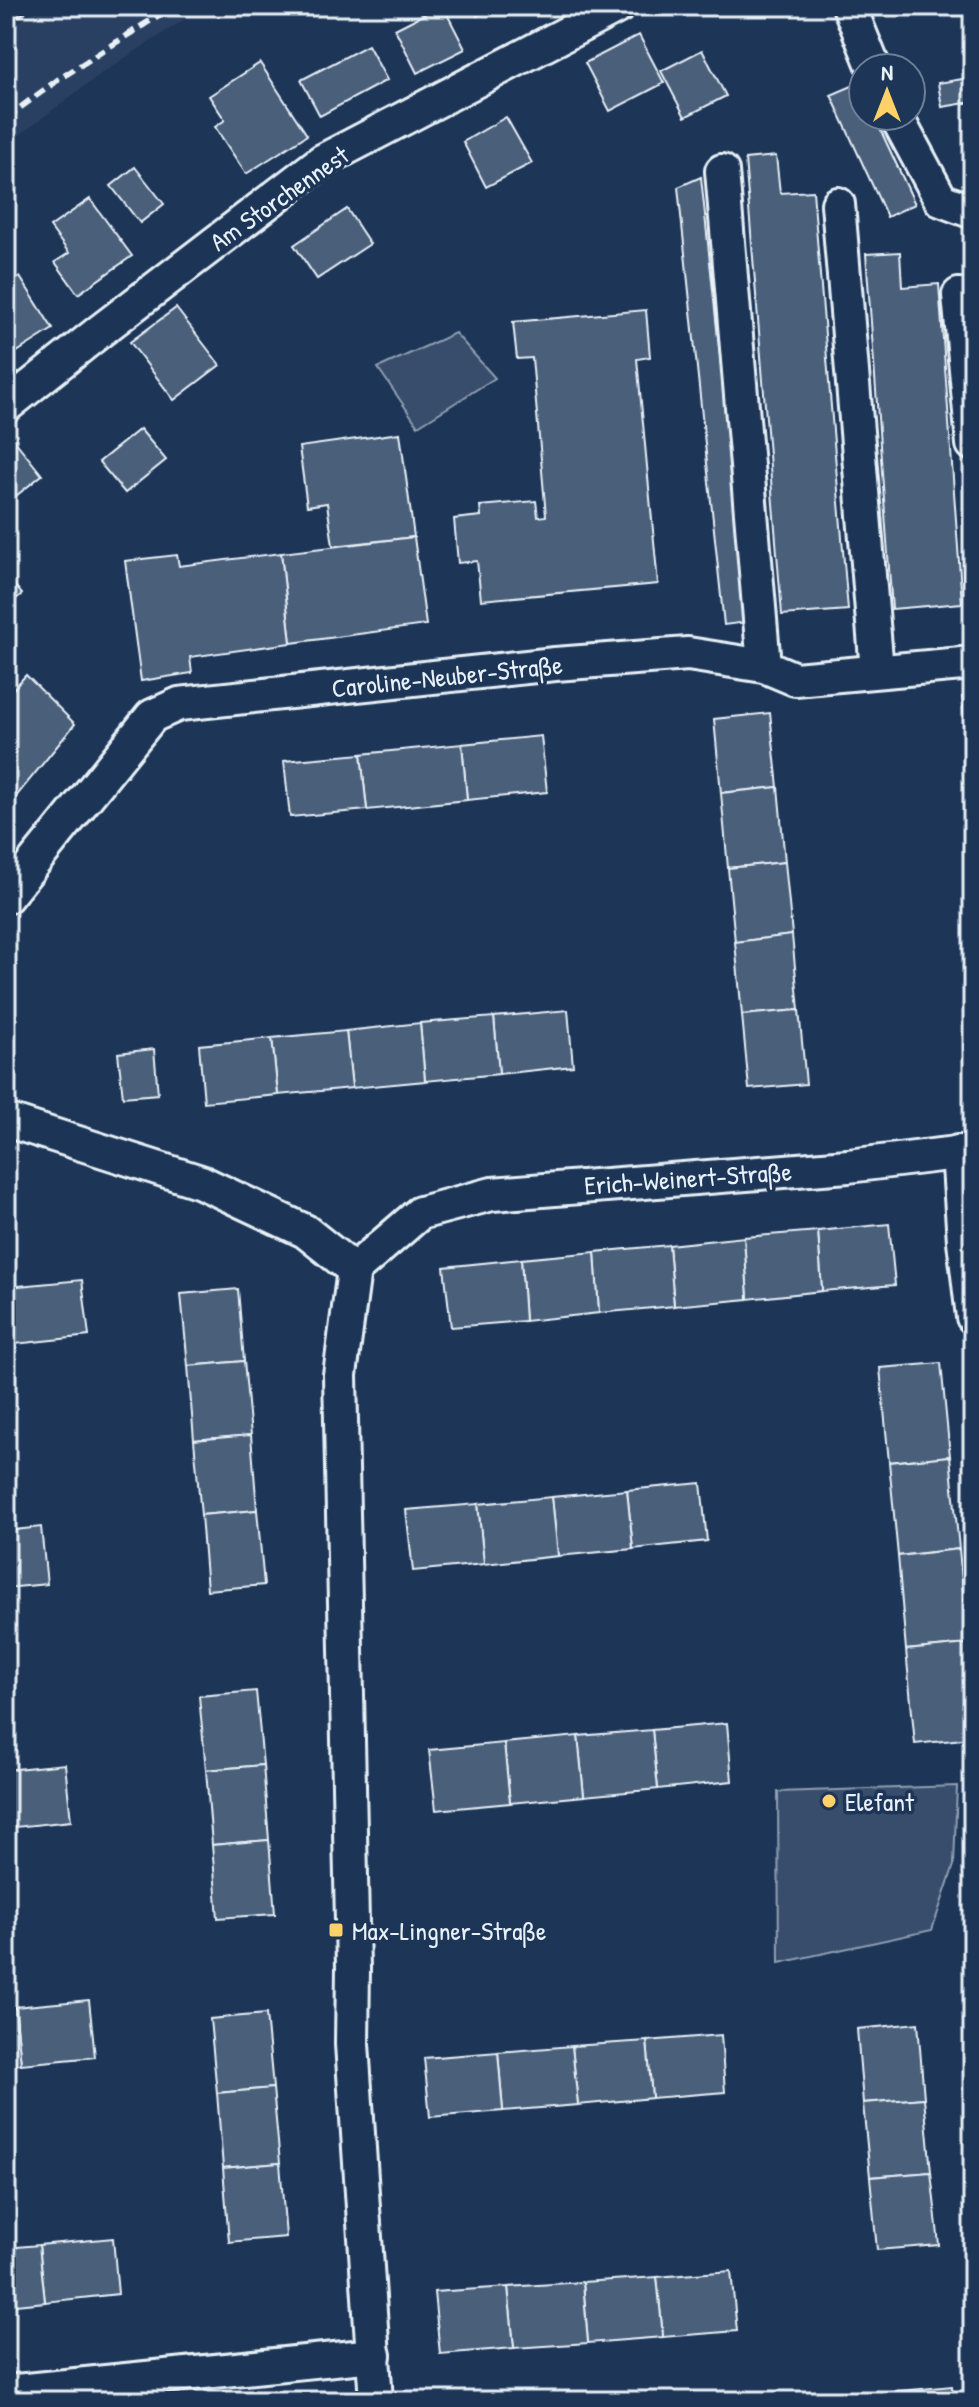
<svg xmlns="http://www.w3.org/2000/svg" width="979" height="2407" font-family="'Patrick Hand',sans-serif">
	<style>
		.built { fill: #2a4162 }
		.green { fill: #374d6c; stroke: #909fb2; stroke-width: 2 }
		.building { fill: #495e7a; stroke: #e8f1f8; stroke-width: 2 }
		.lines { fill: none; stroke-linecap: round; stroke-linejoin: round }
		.service-casing { stroke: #e8f1f8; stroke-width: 22 }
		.minor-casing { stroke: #e8f1f8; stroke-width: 38 }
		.service { stroke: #1d3557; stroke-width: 16 }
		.minor { stroke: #1d3557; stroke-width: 32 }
		.rail { stroke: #e8f1f8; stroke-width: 6; stroke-dasharray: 12 6; stroke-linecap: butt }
		.poi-dot { fill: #ffd166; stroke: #1d3557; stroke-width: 3 }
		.labels { text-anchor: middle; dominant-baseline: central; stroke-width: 7; stroke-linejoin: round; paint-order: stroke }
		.street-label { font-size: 26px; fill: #e8f1f8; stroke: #1d3557 }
		.poi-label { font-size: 26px; fill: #e8f1f8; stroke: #1d3557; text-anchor: start }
	</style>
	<rect width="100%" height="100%" fill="#1d3557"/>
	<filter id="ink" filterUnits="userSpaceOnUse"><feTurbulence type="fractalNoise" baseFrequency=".0125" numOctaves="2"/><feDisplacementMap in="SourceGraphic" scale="16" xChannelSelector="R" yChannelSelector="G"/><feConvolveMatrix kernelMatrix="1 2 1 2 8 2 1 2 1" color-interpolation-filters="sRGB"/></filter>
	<g filter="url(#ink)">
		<path class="built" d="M43,6H205L102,73L6,145V30Z"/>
		<g class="green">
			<path d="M455,333L495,378L418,426L378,368Z"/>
			<path d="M957,1786L954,1865L932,1930L779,1963L778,1792Z"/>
		</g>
		<g class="building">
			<path d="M440,6H443L465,49L417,73L395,29Z"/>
			<path d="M472,6H497L477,16Z"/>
			<path d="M639,35L664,83L610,111L585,63Z"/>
			<path d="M368,45L387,80L320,116L301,80Z"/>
			<path d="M702,50L726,96L685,117L661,71Z"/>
			<path d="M260,63L307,135L246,174L215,127L225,120L209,96Z"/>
			<path d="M969,78L972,102L942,107L938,83Z"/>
			<path d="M859,83L863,92V116H874L915,204L887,217L831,95Z"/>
			<path d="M506,117L532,163L486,187L463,142Z"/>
			<path d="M776,156L780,193L813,191L848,610L782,615L745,159Z"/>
			<path d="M135,167L164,204L140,223L111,186Z"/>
			<path d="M701,177L748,622L724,625L678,187Z"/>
			<path d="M90,199L132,256L78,294L55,262L69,253L50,227Z"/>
			<path d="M347,209L370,244L317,279L294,245Z"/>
			<path d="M900,252L902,287L939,284L962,603L892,609L866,254Z"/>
			<path d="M20,277L53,329L6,359V285Z"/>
			<path d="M176,308L220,365L174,400L130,342Z"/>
			<path d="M646,310L650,357L637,359L658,584L481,600L477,561L458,563L454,519L481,516L480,506L536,501L538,517L546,516L532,358L517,359L513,322Z"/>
			<path d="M140,429L166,460L125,493L99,462Z"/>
			<path d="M400,433L414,537L333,546L327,503L307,506L299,447Z"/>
			<path d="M15,441L42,475L6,504V448Z"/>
			<path d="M414,537L426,625L291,643L281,553Z"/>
			<path d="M281,553L291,643L190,657L192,673L141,681L125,561L177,555L179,566Z"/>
			<path d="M6,575L22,594L6,607Z"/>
			<path d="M26,675L75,724L6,809V697Z"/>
			<path d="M973,696V770H970L962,697Z"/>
			<path d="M770,713L778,787L721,793L714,719Z"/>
			<path d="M541,736L547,792L467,800L462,744Z"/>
			<path d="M462,744L467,800L367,810L361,754Z"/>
			<path d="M361,754L367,810L290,817L284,761Z"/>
			<path d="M778,787L785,862L728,868L721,793Z"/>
			<path d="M785,862L792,935L735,942L728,868Z"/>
			<path d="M792,935L799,1010L742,1015L735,942Z"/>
			<path d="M568,1010L573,1066L499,1074L494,1017Z"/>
			<path d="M799,1010L806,1084L749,1089L742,1015Z"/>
			<path d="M494,1017L499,1074L425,1081L420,1023Z"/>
			<path d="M420,1023L425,1081L352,1088L346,1031Z"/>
			<path d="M346,1031L352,1088L278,1095L272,1038Z"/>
			<path d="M272,1038L278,1095L204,1102L199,1045Z"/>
			<path d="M154,1049L158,1094L123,1097L118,1053Z"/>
			<path d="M889,1224L895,1285L822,1291L818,1231Z"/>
			<path d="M818,1231L822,1291L748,1299L744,1237Z"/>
			<path d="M744,1237L748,1299L674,1306L669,1245Z"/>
			<path d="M669,1245L674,1306L599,1313L595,1252Z"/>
			<path d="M595,1252L599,1313L525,1321L521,1259Z"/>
			<path d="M521,1259L525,1321L451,1327L444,1267Z"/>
			<path d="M82,1280L89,1336L15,1344L8,1287Z"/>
			<path d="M6,1287H8L15,1344H6Z"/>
			<path d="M238,1289L244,1361L188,1366L181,1294Z"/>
			<path d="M244,1361L251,1435L194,1440L188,1366Z"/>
			<path d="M941,1363L950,1456L889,1462L880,1368Z"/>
			<path d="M251,1435L257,1510L201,1515L194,1440Z"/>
			<path d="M950,1456L959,1549L898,1556L889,1462Z"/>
			<path d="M701,1483L707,1541L633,1549L627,1490Z"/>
			<path d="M627,1490L633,1549L558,1556L552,1497Z"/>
			<path d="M552,1497L558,1556L484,1564L478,1504Z"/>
			<path d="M478,1504L484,1564L413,1571L406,1510Z"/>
			<path d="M257,1510L264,1585L207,1590L201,1515Z"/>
			<path d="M41,1527L47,1584L6,1588V1531Z"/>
			<path d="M959,1549L968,1644L906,1650L898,1556Z"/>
			<path d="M968,1644L973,1696V1738L915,1744L906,1650Z"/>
			<path d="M256,1691L263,1765L206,1770L199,1696Z"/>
			<path d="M727,1723L732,1781L658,1789L652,1730Z"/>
			<path d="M652,1730L658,1789L584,1796L578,1736Z"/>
			<path d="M578,1736L584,1796L510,1803L504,1743Z"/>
			<path d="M504,1743L510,1803L436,1810L429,1750Z"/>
			<path d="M65,1764L71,1821L6,1828V1770Z"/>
			<path d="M263,1765L269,1840L212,1845L206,1770Z"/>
			<path d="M269,1840L275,1914L218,1918L212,1845Z"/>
			<path d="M89,2000L95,2057L21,2064L15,2007Z"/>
			<path d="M15,2007L21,2064L6,2066V2008Z"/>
			<path d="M266,2014L273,2088L217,2093L210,2019Z"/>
			<path d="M918,2023L924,2098L863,2103L857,2029Z"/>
			<path d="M721,2035L725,2092L652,2098L647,2041Z"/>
			<path d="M647,2041L652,2098L578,2105L572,2046Z"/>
			<path d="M572,2046L578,2105L503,2111L498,2052Z"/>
			<path d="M498,2052L503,2111L430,2117L424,2058Z"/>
			<path d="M273,2088L280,2163L223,2168L217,2093Z"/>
			<path d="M924,2098L931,2172L870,2177L863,2103Z"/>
			<path d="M280,2163L286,2237L229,2242L223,2168Z"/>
			<path d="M931,2172L939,2245L877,2250L870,2177Z"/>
			<path d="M113,2238L118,2294L45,2302L39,2245Z"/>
			<path d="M39,2245L45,2302L6,2306V2248Z"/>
			<path d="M731,2271L737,2331L663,2337L657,2277Z"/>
			<path d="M657,2277L663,2337L588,2343L583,2282Z"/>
			<path d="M583,2282L588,2343L514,2348L508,2287Z"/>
			<path d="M508,2287L514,2348L440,2354L434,2292Z"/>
			<path d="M952,2386L953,2401H892L891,2392Z"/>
		</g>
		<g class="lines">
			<defs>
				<path id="service" d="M6,13L17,6"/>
				<g id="minor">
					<path d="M849,6L874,68"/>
					<path d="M896,116L941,200L973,212"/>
					<path d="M722,171L764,666"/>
					<path d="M838,204L877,671"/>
					<path d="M959,295L973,444"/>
					<path d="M6,406L100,331L322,161L619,6"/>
					<path d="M6,897L152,716L179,704L555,664L688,654L764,666L795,679L973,663"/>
					<path d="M6,1120L201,1182L305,1231L354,1270"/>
					<path d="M958,1152L964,1241L973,1317"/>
					<path d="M6,2392L374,2355"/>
					<path d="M376,2401L352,2044L353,1968L340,1375L354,1270L420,1213L492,1194L848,1166L973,1151"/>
				</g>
			</defs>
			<use href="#service" class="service-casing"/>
			<use href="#minor" class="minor-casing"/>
			<use href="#service" class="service"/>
			<use href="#minor" class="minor"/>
			<path class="rail" d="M6,118L59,79L173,6"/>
		</g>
	</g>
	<g class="poi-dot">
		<circle cx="829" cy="1801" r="8"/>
		<rect x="328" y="1922" width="16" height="16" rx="4"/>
	</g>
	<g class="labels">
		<g class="street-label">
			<text transform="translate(279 198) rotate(-35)">Am Storchennest</text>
			<text transform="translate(447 676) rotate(-6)">Caroline-Neuber-Straße</text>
			<text transform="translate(688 1178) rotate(-4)">Erich-Weinert-Straße</text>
		</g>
		<g class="poi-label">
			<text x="845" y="1801">Elefant</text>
			<text x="352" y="1930">Max-Lingner-Straße</text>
		</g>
	</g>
	<rect width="979" height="2407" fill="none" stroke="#1d3557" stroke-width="32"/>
	<rect x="16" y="16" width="947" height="2375" fill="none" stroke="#e8f1f8" stroke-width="3" filter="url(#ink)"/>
	<g transform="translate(887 92)"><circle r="38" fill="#1d3557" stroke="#6e8097" stroke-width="2"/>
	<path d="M0-6L14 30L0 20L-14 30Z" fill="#ffd166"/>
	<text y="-12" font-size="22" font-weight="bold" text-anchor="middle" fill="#e8f1f8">N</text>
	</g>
</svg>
